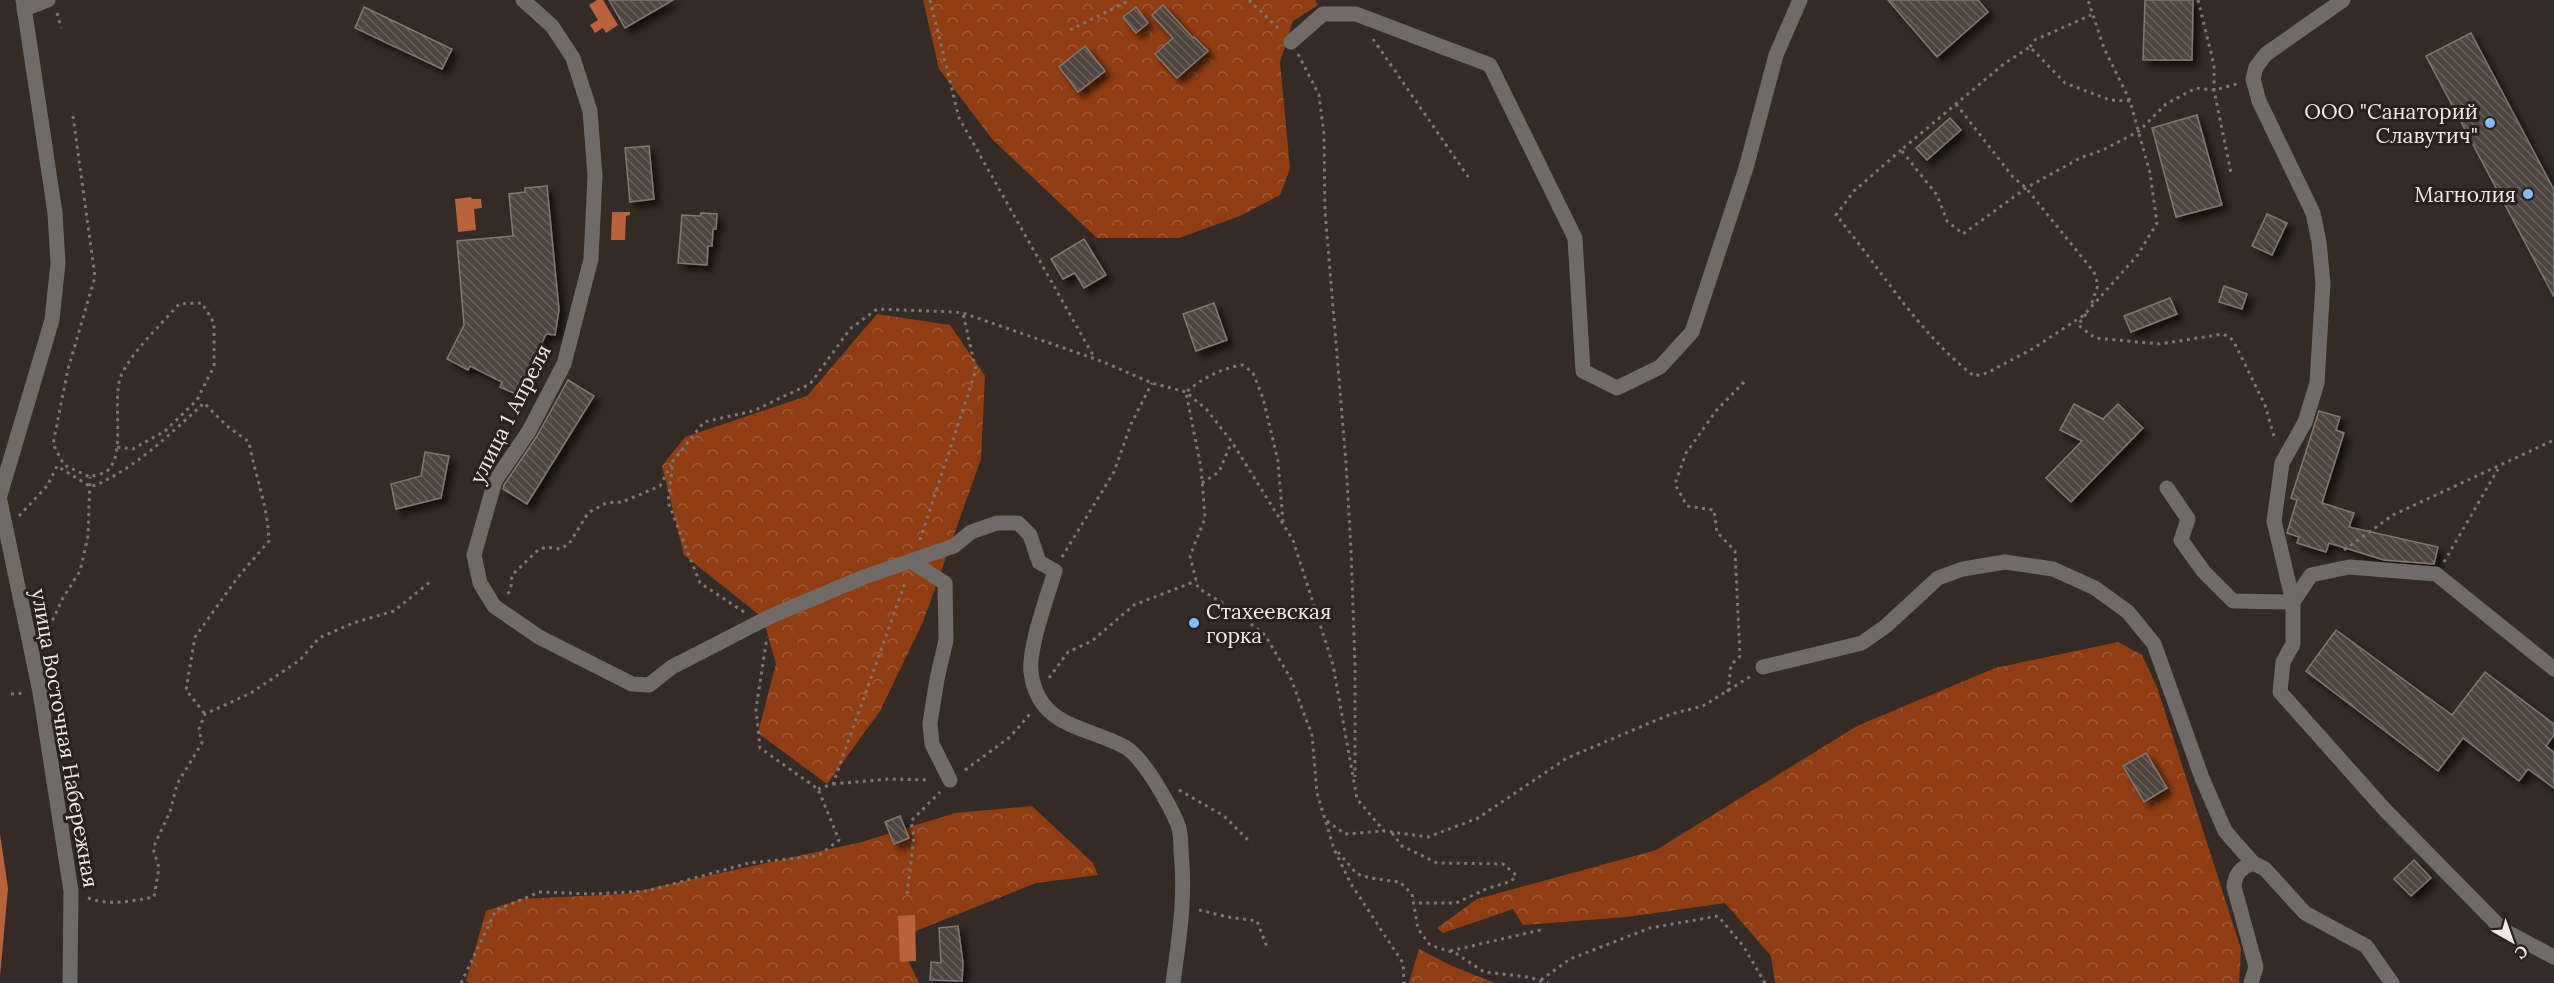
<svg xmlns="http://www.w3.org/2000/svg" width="2554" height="983" font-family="Lora,serif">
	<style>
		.forest { fill: url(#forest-crowns) }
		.water { fill: #b9623b }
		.building { fill: url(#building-back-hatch); stroke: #837772; stroke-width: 1.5; filter: url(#shadow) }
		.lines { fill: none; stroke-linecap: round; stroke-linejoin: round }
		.path { stroke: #7e7672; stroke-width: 3; stroke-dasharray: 3 4.5; stroke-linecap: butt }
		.minor { stroke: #706a68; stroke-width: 15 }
		.poi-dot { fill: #85bbfb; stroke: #2a201d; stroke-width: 2 }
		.labels { text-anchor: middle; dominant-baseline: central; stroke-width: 6; stroke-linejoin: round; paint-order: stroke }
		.poi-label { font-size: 21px; fill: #f0eae7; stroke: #2a201d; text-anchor: end }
		.street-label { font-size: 21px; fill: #f0eae7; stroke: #2a201d }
	</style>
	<defs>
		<pattern id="forest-crowns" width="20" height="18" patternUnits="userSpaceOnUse" patternTransform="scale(1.5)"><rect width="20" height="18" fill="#913d13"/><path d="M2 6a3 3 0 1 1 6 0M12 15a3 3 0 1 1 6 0" fill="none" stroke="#a15935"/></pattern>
		<pattern id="building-back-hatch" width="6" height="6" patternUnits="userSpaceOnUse" patternTransform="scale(1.5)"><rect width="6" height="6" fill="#504540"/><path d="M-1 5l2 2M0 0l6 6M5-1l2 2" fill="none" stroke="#6a605c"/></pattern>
		<filter id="shadow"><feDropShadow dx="5.5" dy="5.5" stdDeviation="3" flood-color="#0009"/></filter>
	</defs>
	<rect width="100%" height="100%" fill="#342a26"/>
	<g class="forest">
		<path d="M923,0H1315L1318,5L1293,21L1280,62L1290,169L1280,195L1240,216L1179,238H1097L992,139L939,69Z"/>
		<path d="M877,314L950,325L985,376L981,459L923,622L880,711L827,784L758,733L776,664L763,618L684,555L662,466L685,437L807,396Z"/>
		<path d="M2118,642L2142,655L2157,687L2241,949L2239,983H1775L1771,956L1725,903L1627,917L1523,925L1513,909L1443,933L1437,928L1477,899L1656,850L1857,726L1995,668Z"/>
		<path d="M1032,806L1093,863L1098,875L1036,883L908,934L906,956L919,983H470L466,981L486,911L521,899L625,894L862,842L955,813Z"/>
		<path d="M1419,949L1452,966L1495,983H1409Z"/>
	</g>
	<g class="water">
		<path d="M597,0H603L618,25L606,33L603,28L595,33L590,25L598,20L589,5Z"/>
		<path d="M471,197L472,199H481L482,208L474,209L476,230L458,232L455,199Z"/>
		<path d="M612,212H630V215L626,216L625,240H611Z"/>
		<path d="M0,834L8,888L0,977Z"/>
		<path d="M915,915L916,961L900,962L898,916Z"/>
	</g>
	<g class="building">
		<path d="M609,0H673L625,28Z"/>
		<path d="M1888,0H1978L1988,12L1937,57Z"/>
		<path d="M2145,0H2193L2192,60H2143Z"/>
		<path d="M1163,5L1193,38L1194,37L1208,51L1177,78L1155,54L1173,38L1152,15Z"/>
		<path d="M364,7L452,49L442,69L355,28Z"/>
		<path d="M1136,7L1148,23L1136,33L1123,17Z"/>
		<path d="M2471,33L2554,190V297L2426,56Z"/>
		<path d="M1085,46L1105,71L1078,92L1059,67Z"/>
		<path d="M2197,115L2222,205L2176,217L2152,128Z"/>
		<path d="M1950,118L1961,130L1927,160L1916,148Z"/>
		<path d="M649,146L654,199L630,202L625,148Z"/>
		<path d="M547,186L559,310L555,335L546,334L518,395L500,387L502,382L470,366L468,370L447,359L464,325L457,241L513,236L509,194L525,192V188Z"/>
		<path d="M701,213L717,214L716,229H713L712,246H708L707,265L678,263L682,215L700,216Z"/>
		<path d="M2267,214L2287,223L2272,255L2252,246Z"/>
		<path d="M1084,239L1106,275L1084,288L1075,273L1063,279L1051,259Z"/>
		<path d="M2224,286L2247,294L2242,309L2219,302Z"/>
		<path d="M2170,298L2177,314L2131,332L2124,316Z"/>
		<path d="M1214,303L1227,340L1196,351L1183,314Z"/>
		<path d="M568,380L594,396L527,504L503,489L504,485L537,436Z"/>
		<path d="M2074,404L2103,419L2118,404L2143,428L2071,502L2046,478L2082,441L2060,430Z"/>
		<path d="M2319,411L2340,417L2336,430L2344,433L2322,503L2354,513L2349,527L2438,547L2434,564L2384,560L2329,543L2326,552L2297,543L2299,537L2287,533L2297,500L2291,498Z"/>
		<path d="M425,452L449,456L441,498L396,509L391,484L421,476Z"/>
		<path d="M2336,630L2452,715L2485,672L2554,724V735L2546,746L2554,752V788L2528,769L2519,781L2463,738L2438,771L2306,671Z"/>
		<path d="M2146,753L2167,788L2144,802L2123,766Z"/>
		<path d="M900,816L909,838L894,844L885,822Z"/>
		<path d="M2414,860L2431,878L2411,896L2394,879Z"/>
		<path d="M958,926L963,963L962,981L930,980L931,962L941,963L939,928Z"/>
	</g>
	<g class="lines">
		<g class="path">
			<path d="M930,0L959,118L1094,357"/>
			<path d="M1249,0L1280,30"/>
			<path d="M2198,0L2214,65V90L2231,173"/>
			<path d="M57,13L61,28"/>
			<path d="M1070,30L1130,0"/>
			<path d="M1373,39L1471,181"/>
			<path d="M2030,47L2035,40L2091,15"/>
			<path d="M1298,54L1319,95L1324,135L1325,211L1346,463L1351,549L1355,664V777"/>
			<path d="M2130,101L2110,100L2065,83L2030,47L2005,63L1901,150L1937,195L1947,221L1963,234L2026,188L2080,158L2103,150L2139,131L2166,104L2196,88L2214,90L2237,84"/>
			<path d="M1956,104L2013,177L2026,188L2094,272L2098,285L2091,306"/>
			<path d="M73,116L95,277L68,369L53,444L64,465L90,477C95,475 103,474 107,471C127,454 111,401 121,376C132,351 161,325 179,304L202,303L214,323V366L197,400L165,431L133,449L117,447"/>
			<path d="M1901,150L1854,191L1836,215C1881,269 1918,333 1974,376L1987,373L2034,348L2084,315L2137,256L2157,223L2150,173L2130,101L2104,48L2088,0"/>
			<path d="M2086,314L2078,325L2095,338L2160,344L2223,334L2233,340L2265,405L2275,440"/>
			<path d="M1202,483L1219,472L1231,443"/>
			<path d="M19,516L47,486L57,466L91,487C134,470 170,434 204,403L227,426L249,442C255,476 268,506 269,541L238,577L195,637L186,690L205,714"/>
			<path d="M1283,522L1278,461L1263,398L1253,373L1243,365C1221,368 1203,378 1186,392L1201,468L1205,518L1190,556L1198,588L1229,607L1265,635L1291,679L1312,735L1317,793L1334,849L1351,884L1403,963L1404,983"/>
			<path d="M920,540L976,370L963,314"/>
			<path d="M2344,550L2393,515L2554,440"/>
			<path d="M1062,557L1114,472L1131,424L1152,383"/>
			<path d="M2444,562L2498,469"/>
			<path d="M508,594L511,588L512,575L538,550L546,547L560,549L569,544L588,513L606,503L622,502L660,486L671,465"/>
			<path d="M744,612L700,583L668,502L673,461L704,422L753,411L810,384L850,329L877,309L953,312L963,313L1101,361L1152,383L1186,392L1207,410L1232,442L1293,540L1333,665L1357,799L1384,831L1428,837L1478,818L1567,758L1671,714L1703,706L1751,676"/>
			<path d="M46,634L63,598L80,571L88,536L90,477"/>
			<path d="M1049,678L1068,652L1092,641L1134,605L1196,581"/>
			<path d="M1728,692L1731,665L1740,656L1735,551L1717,532L1714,510L1687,506L1675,484L1686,453L1716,411L1747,379"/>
			<path d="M11,694L25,693"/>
			<path d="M965,770L1010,737L1030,714"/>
			<path d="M833,784L889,779L930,780"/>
			<path d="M818,789L833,784L906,580"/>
			<path d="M1179,790L1224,816L1251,843"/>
			<path d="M1327,821L1345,834L1384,831"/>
			<path d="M1392,833L1402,846L1437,863L1503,864L1516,875L1512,881L1486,889L1456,903H1414"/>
			<path d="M1338,852L1357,874L1370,878L1400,882L1412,894L1418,929L1430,945L1457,954L1484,972L1528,977L1548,983"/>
			<path d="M907,894L914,837L911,821L940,792"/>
			<path d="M88,898C109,906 133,901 154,897L159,868L153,848L170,812L177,784L202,743L199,729L205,714L251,693L300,660L319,638L353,623L394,611L430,582"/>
			<path d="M1199,910L1228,917L1257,921L1267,947"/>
			<path d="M1450,951L1545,929"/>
			<path d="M1541,980L1570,959L1650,928L1718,916L1744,947L1765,983"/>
			<path d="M461,983L496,910L540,892L592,894L647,891L749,863L818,856L839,840L818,789L760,748L756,709L767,637"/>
		</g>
		<g class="minor">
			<path d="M523,0L552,26L573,58L590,111L595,176L591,259L564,364L529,431L495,481L474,555L480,583L494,606L539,637L632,684L649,685L672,667L769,617L864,577L954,546L971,532L997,523H1018L1030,535L1039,562L1055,571C1048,595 1028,648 1031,672C1038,728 1087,726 1125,747C1143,757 1170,805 1178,825C1181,833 1181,843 1181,852C1186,896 1179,939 1173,983"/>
			<path d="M2343,0L2266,54L2256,67L2253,79L2259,101L2313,213L2319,242L2323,283L2317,383L2305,422L2282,463L2274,521L2293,602V644L2283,662L2280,692L2385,810L2503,930L2554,957"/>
			<path d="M24,9L48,0"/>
			<path d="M1291,42L1323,14H1356L1490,65L1575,238L1583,371L1617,388L1660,367L1692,332L1746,168L1776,55L1800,0"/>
			<path d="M2167,488L2188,519L2181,540L2204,572L2233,601L2293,602"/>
			<path d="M0,495L52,320L58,263L55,213L23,0"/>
			<path d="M0,501L40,692L71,891L70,983"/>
			<path d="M912,562L945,583L946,640L937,679L930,723L932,744L950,780"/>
			<path d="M2293,602L2311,575L2349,567L2436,574L2554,669"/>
			<path d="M1763,667L1862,643L1886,626L1938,578L1963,569L2005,562L2053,569L2095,588L2128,612L2154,644L2202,778L2225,831L2253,863"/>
			<path d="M2251,983L2256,967L2234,887C2235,873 2241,868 2253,863L2265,869L2305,913L2366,946L2392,983"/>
		</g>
	</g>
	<g class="poi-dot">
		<circle cx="2490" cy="123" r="6"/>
		<circle cx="2528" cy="194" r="6"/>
		<circle cx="1194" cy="623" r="6"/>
	</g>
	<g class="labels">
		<g class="poi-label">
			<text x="2478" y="111">ООО "Санаторий<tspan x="2478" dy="24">Славутич"</tspan></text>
			<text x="2516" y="194">Магнолия</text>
			<text x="1206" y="611" text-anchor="start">Стахеевская<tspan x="1206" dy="24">горка</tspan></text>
		</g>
		<g class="street-label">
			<text transform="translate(510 414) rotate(-63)">улица 1 Апреля</text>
			<text transform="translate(65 738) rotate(80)">улица Восточная Набережная</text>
		</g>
	</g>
	<g transform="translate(2512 941) rotate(140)" stroke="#2a201d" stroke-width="4.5" paint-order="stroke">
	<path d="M0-4.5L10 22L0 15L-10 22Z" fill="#f0eae7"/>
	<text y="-9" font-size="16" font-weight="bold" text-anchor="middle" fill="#f0eae7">С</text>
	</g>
</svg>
